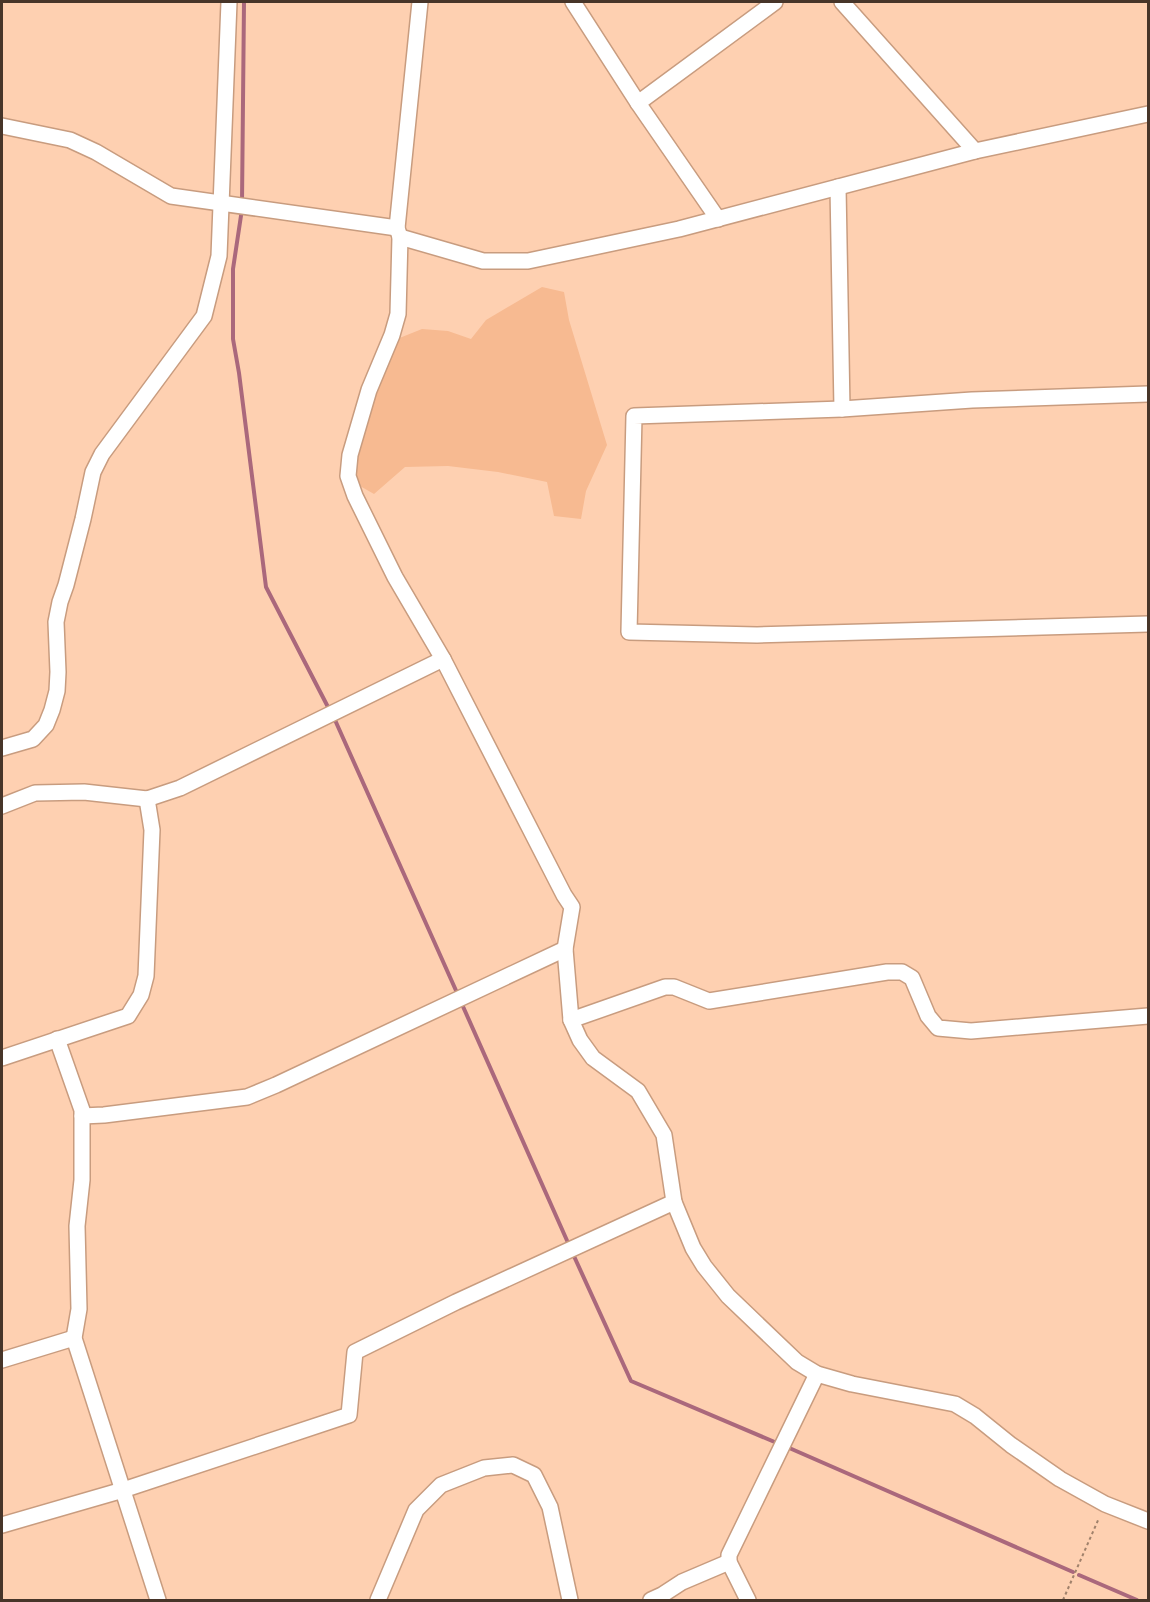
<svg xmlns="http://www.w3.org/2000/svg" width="1150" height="1602" font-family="'Public Sans',sans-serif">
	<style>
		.green { fill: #f7ba91 }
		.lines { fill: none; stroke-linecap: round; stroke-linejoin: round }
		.stream { stroke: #aa687c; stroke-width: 4 }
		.minor-casing { stroke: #c89c7f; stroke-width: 18 }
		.path { stroke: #a0816b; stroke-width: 2; stroke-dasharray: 3 3; stroke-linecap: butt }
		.minor { stroke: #fff; stroke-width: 15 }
	</style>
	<rect width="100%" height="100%" fill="#fed0b1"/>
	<path class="green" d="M542,287L564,292L569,320L607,445L586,491L581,519L554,516L547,482L498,472L448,466L405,467L374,494L360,486L353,471L374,389L397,339L422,329L448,331L471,339L486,320Z"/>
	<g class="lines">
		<g class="stream">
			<path d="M242,202L244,2"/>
			<path d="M242,209L233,269V339L239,373L266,587L329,709"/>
			<path d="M335,720L458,995"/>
			<path d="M461,1002L569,1245"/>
			<path d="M573,1254L631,1381L777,1443"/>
			<path d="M787,1447L1073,1572"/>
			<path d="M1079,1575L1137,1600"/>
		</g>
		<defs>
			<g id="minor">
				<path d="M420,2L397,228L400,237L398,314L392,335L369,390L350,455L348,476L355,496L395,577L443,659L564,895L572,907L565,949L571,1020L580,1040L593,1058L638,1091L664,1135L674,1202L693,1248L704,1266L728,1296L797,1362L817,1374L852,1384L955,1404L975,1416L1011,1445L1060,1479L1105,1504L1148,1521"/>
				<path d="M573,2L638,103L718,219"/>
				<path d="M842,2L975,151"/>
				<path d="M638,103L775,2"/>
				<path d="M2,126L70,140L96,152L171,196L397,228"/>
				<path d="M838,187L842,409"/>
				<path d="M400,237L483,261H528L679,229L975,151L1148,114"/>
				<path d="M1148,394L972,400L842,409L634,416L629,632L757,635L1148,624"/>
				<path d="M2,748L33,739L46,725L52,710L57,691L58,672L56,622L60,602L66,585L83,519L93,472L102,454L204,316L219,256L229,2"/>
				<path d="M2,806L35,793L84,792L147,799L180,788L443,659"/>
				<path d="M571,1020L665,987H674L709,1001L887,972H902L912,978L928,1016L938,1028L971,1031L1148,1016"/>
				<path d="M57,1039L82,1110V1180L77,1226L79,1309L74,1338L158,1600"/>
				<path d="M2,1058L128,1016L141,995L146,976L152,830L147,799"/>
				<path d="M82,1116L104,1115L247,1097L276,1085L565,949"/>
				<path d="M2,1360L74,1338"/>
				<path d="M2,1525L123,1490L349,1415L355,1352L456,1302L674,1202"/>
				<path d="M378,1600L416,1510L441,1485L484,1468L513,1465L534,1475L550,1507L570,1600"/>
				<path d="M651,1600L662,1595L682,1582L729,1562"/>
				<path d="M748,1600L729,1562V1555L817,1374"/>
			</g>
		</defs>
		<use href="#minor" class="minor-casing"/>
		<path class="path" d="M1063,1600L1099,1518"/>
		<use href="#minor" class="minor"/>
	</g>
	<rect width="1150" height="1602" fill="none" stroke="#473529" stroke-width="6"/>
</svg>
